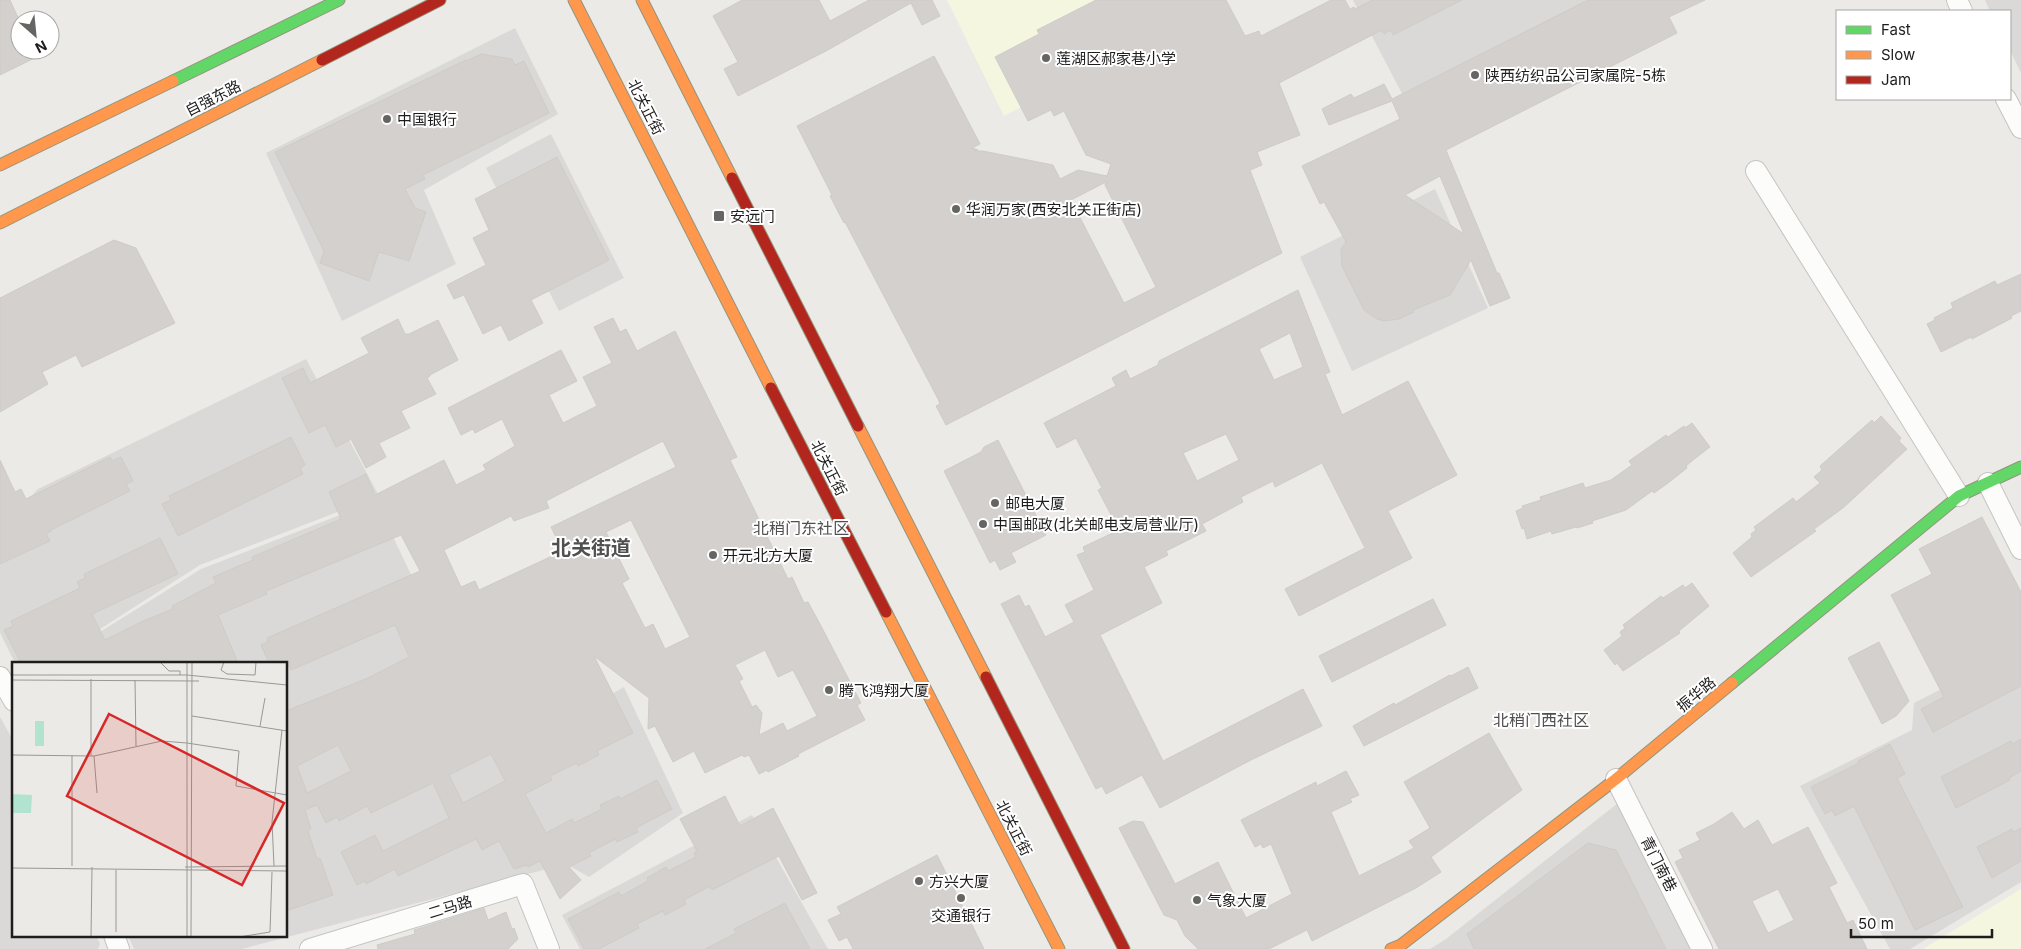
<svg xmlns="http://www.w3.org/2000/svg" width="2021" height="949" font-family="Inter,'Noto Sans SC',sans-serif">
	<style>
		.residential { fill: #dbd9d7 }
		.education { fill: #f5f6e0 }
		.building { fill: #d3d0cd; stroke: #cfccc7; fill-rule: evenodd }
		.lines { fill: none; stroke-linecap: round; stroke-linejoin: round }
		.street-casing { stroke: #c4c4c2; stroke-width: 22 }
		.fast-casing { stroke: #93957e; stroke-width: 13 }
		.slow-casing { stroke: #93957e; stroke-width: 13 }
		.jam-casing { stroke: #93957e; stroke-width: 13 }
		.street { stroke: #fcfcfb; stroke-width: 20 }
		.fast { stroke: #63d668; stroke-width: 11 }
		.slow { stroke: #ff974d; stroke-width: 11 }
		.jam { stroke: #b3261e; stroke-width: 11 }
		.poi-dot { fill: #656563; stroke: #fff; stroke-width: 2 }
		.labels { text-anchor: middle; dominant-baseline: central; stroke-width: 4; stroke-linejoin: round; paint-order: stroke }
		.poi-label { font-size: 15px; fill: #1d1d1d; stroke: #fff; text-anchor: start }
		.street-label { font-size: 15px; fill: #1d1d1d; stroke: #fff }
		.neighbourhood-label { font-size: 16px; fill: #505050; stroke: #fff }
		.district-label { font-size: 20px; font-weight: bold; fill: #505050; stroke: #fff }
		.inset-road { fill: none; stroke: #999896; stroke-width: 1 }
		.view { fill: #d62828; fill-opacity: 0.15; stroke: #d62828; stroke-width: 2.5 }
		.inset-edge { fill: none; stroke: #1d1d1d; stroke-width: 2.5 }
	</style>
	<rect width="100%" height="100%" fill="#eceae6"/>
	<g class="residential">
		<path d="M1353,0H1665L1420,128Z"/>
		<path d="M1985,0H2021V73L2010,50V11H1990Z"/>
		<path d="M515,28L558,114L424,190L456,264L342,321L266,153Z"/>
		<path d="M551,134L624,278L559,311L486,168Z"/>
		<path d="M1435,189L1488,308L1352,371L1300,257Z"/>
		<path d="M306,359L379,496L200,565L47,663H15L0,633V516L24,504L38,489Z"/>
		<path d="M376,501L466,690L506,755L624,687L683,813L589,877L566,864L242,949H134L128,935H286V663H50L201,569Z"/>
		<path d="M2021,648V882L1910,949H1890L1800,786L1912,730L1914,703Z"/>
		<path d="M0,717L14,742V935H96L100,944L98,949H0Z"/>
		<path d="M1618,803L1691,949H1430L1446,939Z"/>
		<path d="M752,815L828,949H580L562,915Z"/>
	</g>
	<g class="education">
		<path d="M947,0H1226L1004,116Z"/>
		<path d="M2021,889V949H1923Z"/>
	</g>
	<g class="building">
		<path d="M0,0H10L20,22V50H51L0,75Z"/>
		<path d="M742,0H819L830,21L869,0H932L940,16L922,25L911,3L826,51L738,96L724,69L738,62L713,16Z"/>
		<path d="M1096,0H1226L1245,36L1259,31L1261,36L1331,0H1345L1350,9L1354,7L1355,9L1372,0H1462L1393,35L1391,30L1384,34L1382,30L1279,83L1300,135L1257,152L1262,165L1250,170L1282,253L946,425L936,406L940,404L938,399L845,222L844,223L830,196L832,195L797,126L934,56L980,144L972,148L978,150L974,151H983L1053,165L1060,179L1078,170L1107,176L1111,164L1086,155L1064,111L1054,116L1051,110L1028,121L995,57L1039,34L1037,30ZM1106,182L1105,185L1156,287L1124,303L1071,200Z"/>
		<path d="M1588,0H1705L1669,17L1677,33L1446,150L1497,273H1499L1510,298L1490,306L1471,260L1450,295L1413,310L1414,312L1399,319L1384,321L1377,319L1364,310L1342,266L1341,249L1346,242L1324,202L1320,204L1302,166L1400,119L1392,101L1329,125L1322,109L1351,94L1354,98L1384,84L1392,99ZM1440,176L1464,234L1405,195Z"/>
		<path d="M481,54L512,59L515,65L524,61L549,113L423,175L425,179L405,189L415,208L426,212L409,261L379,252L369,281L320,263L324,251L275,152L466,60V61Z"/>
		<path d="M557,157L609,260L531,300L543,323L509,341L501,325L483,334L464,295L454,299L447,285L486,265L473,238L489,230L475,199Z"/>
		<path d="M114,240L136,248L175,323L82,367L76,355L42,372L48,384L0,412V298Z"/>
		<path d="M2021,274V311L2011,316L2012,318L1972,339L1971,337L1941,352L1927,324L1935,320L1934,318L1953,308L1951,303L1995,281L1997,285Z"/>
		<path d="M1298,290L1330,372L1325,374L1342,415L1408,381L1457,475L1388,511L1412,558L1299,616L1285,589L1365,548L1322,463L1275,487L1273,481L1241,497L1243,502L1202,524L1206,531L1166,551L1168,555L1144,567L1162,603L1100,635L1163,761L1303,689L1322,726L1251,760L1160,808L1142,775L1106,794L1102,786L1096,789L1001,604L1019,595L1025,607L1029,605L1045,637L1074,622L1065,605L1094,590L1077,555L1085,552L1083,547L1119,530L1098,490L1102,488L1076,438L1057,448L1044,423L1116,386L1112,378L1126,370L1130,379L1158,365L1159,361ZM1290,333L1303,367L1274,380L1259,349ZM1226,434L1239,460L1197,481L1183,453Z"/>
		<path d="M613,318L620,332L626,329L637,351L675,331L737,457L730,460L788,579L792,577L804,603L808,602L821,626L861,703L857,705L865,720L798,754L799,756L768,772L767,770L759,774L749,755L744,757L742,755L705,773L694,751L673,762L655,726L648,729L649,698L594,656L633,733L597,751L599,755L578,766L577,763L550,776L552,780L525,794L546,833L572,819L574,823L602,809L600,805L619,796L620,799L657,780L672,809L636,828L638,832L617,842L615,839L589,853L591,856L569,867L581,880L560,899L540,861L528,867L527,865L514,869L499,841L482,850L476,839L398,876L395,869L366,884L365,881L357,885L341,852L375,835L383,851L449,818L433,783L371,813L367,806L339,821L337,817L326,823L317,805L305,810L311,829L308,831L317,859L320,858L333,895L286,911V711L368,678L409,657L395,625L291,670L287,663H269L261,645L268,642L267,638L420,571L401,535L266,591L267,594L218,615L238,663H21L4,630L13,626L11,621L80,588L77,582L85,578L84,574L160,538L178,574L92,614L105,640L143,621L173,609L172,606L216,583L213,577L253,560L252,557L341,519L329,492L366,474L375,495L444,460L456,485L486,470L483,465L515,446L502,419L475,433L473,429L461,435L448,408L561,350L577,381L549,395L563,423L597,406L583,377L612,363L594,327ZM663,441L676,467L551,527L563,551L479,590L475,581L461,587L444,550L511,516L514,521L549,508L546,501ZM631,520L690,637L665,649L653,624L645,628L622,583L629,579L606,532ZM765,650L778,677L793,670L817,716L787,731L783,723L759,735L762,713L756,705L752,707L739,681L743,679L735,665ZM338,745L351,771L307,793L297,766ZM491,754L505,781L463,803L449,775Z"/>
		<path d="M398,319L405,334H409L438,320L458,360L430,375V376L427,378L436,394L401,411L410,428L379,443L386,457L366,468L351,439L336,447L325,425L309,433L282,378L303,368L310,383L369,353L361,338Z"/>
		<path d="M1881,416L1901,438L1899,441L1907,449L1843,508L1814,529L1816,531L1751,577L1733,553L1752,537L1751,534L1756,530L1754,527L1793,498L1796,502L1820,483L1814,477L1822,470L1820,466L1872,420L1874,423Z"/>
		<path d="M1692,423L1710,447L1693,460L1686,466L1687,468L1668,483L1654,493L1652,491L1626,510L1592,521L1593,523L1577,528L1576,527L1552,534L1551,531L1527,539L1524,528L1522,529L1516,511L1523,508L1522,506L1541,500L1540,497L1583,483L1585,488L1611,480L1632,465L1629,461L1666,435L1668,437L1684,426L1685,428Z"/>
		<path d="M291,437L305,465L300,468L303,474L178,536L162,504L171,500L169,496Z"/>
		<path d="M998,440L1046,535L1011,553L1016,562L1000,570L995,560L990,563L944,471L981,452L984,447Z"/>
		<path d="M110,457L112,461L121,457L133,481L126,484L130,491L51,530V531L46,534L50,541L0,564V460L15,492L21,489L26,499Z"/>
		<path d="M1982,517L2021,592V686L1933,732L1921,709L1944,697L1891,595L1932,574L1919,549Z"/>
		<path d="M1692,583L1709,606L1679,631L1680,633L1623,671L1617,663L1615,665L1604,650L1622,636L1620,632L1625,628L1623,625L1661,596L1663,598L1683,585L1685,588Z"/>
		<path d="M1433,599L1446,625L1332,682L1319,656Z"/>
		<path d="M1879,642L1909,701L1896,716L1882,724L1848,658Z"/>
		<path d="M1468,667L1478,688L1364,746L1353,726L1394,703L1395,705L1450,675L1451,676Z"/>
		<path d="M1489,733L1522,790L1431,857L1441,872L1416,888L1312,941L1307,930L1269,949H1198L1185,936L1177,920L1164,915L1119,828L1133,821L1143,822L1175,884L1218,862L1246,918L1292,894L1271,844L1263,848L1261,844L1255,847L1241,820L1316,782L1317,786L1346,771L1359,795L1350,799L1352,802L1331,812L1359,876L1414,848L1409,841L1430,828L1404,782Z"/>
		<path d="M2021,739V771L2009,778L2010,780L1956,808L1941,777L2011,741L2012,744Z"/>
		<path d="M1890,744L1905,774L1897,778L1963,907L1915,930L1854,806L1835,816L1832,810L1825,814L1811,787L1859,763L1858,761Z"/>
		<path d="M725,796L740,826L773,808L817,893L802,900L779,856L712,890L710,886L684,900L686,904L665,915L663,911L637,924L639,928L599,949H584L568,919L619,892L621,896L648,881L647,878L666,867L668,871L696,857L694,853L697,851L680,819Z"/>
		<path d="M1732,812L1744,829L1758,820L1772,845L1808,827L1837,883L1829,887L1847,923L1853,920L1867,949H1719L1675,862L1683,858L1679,850L1700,840L1696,833L1714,824ZM1778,889L1794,920L1768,933L1752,901Z"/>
		<path d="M2021,828V861L1992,878L1977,847L2012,829L2013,832Z"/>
		<path d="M1588,843L1616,850L1666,949H1474L1467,934Z"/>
		<path d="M937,855L984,949H853L847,937L839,941L828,920L841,914L837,907Z"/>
		<path d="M785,903L810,949H705L736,933L734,929Z"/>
		<path d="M484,908L488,920L506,912L512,929L514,928L518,939L508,949H378L377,945L415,934L414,930Z"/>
	</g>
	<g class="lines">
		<defs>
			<g id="street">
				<path d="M1957,0L1962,11"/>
				<path d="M2006,99L2021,128"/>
				<path d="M1756,171L1959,496"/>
				<path d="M1988,483L2021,549"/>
				<path d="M0,677L14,701"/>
				<path d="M1616,779L1702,949"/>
				<path d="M114,935L119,949"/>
				<path d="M310,949L523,884L549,949"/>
			</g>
			<g id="fast">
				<path d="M173,81L339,0"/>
				<path d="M1732,683L1959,496L2021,467"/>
			</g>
			<g id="slow">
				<path d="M574,0L771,388"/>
				<path d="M642,0L732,178"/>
				<path d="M0,165L173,81"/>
				<path d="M0,223L322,60"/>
				<path d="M858,426L986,677"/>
				<path d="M886,612L1059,949"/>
				<path d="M1391,949L1401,945L1616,779L1732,683"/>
			</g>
			<g id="jam">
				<path d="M322,60L440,0"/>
				<path d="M732,178L858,426"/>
				<path d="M771,388L886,612"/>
				<path d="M986,677L1124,949"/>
			</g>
		</defs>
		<use href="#street" class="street-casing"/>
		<use href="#fast" class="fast-casing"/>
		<use href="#slow" class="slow-casing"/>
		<use href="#jam" class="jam-casing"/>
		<use href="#street" class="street"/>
		<use href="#fast" class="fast"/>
		<use href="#slow" class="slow"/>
		<use href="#jam" class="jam"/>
	</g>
	<g class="poi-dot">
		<circle cx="1046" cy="58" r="5"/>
		<circle cx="1475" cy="75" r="5"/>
		<circle cx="387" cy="119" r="5"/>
		<circle cx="956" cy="209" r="5"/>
		<rect x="713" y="210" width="12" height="12" rx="2.5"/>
		<circle cx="995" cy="503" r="5"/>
		<circle cx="983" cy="524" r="5"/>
		<circle cx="713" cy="555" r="5"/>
		<circle cx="829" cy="690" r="5"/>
		<circle cx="919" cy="881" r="5"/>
		<circle cx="961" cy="898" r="5"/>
		<circle cx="1197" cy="900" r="5"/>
	</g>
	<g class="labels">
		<g class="poi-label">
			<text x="1056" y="58">莲湖区郝家巷小学</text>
			<text x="1485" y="75">陕西纺织品公司家属院-5栋</text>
			<text x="397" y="119">中国银行</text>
			<text x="966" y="209">华润万家(西安北关正街店)</text>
			<text x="730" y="216">安远门</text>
			<text x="1005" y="503">邮电大厦</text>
			<text x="993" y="524">中国邮政(北关邮电支局营业厅)</text>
			<text x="723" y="555">开元北方大厦</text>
			<text x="839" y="690">腾飞鸿翔大厦</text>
			<text x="929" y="881">方兴大厦</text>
			<text x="1207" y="900">气象大厦</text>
			<text x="961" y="915" text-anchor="middle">交通银行</text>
		</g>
		<g class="street-label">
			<text transform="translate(213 98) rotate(-27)">自强东路</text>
			<text transform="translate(646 107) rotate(63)">北关正街</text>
			<text transform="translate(829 468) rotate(63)">北关正街</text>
			<text transform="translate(1696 694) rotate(-40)">振华路</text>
			<text transform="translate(1014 828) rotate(63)">北关正街</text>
			<text transform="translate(1659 864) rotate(63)">青门南巷</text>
			<text transform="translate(450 907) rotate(-17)">二马路</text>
		</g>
		<g class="neighbourhood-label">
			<text x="801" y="528">北稍门东社区</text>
			<text x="1541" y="720">北稍门西社区</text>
		</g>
		<g class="district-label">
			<text x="591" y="548">北关街道</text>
		</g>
	</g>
	<g transform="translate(12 662)">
		<rect width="275" height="275" fill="#eceae6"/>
		<path d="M23,59H32V84H23ZM0,132L20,133L19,151H0Z" fill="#b2e3d0"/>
		<path class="inset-road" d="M148,0L157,9H168V13M212,0L209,8L215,12L243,13L244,0M0,13H175L275,23M0,18L187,19M123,18L124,84M180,54L275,69M248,64L253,36M0,93L82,94L150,79L175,81L227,89L224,124L275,133M79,94V17M82,94L85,131M60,204V93M262,204L260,160L270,68M173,205L275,204M0,206L275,209M104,270V208M79,275L80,205M175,275V0M179,275L180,0M227,275L258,270L260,210"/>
		<path class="view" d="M97,52L272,141L230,223L55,134Z"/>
		<rect width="275" height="275" class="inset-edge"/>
	</g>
	<rect x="1836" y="10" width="175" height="90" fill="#ffffff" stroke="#a5a5a5"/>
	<rect x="1846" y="26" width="25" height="8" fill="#63d668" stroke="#a5a5a5"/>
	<text x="1881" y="35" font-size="15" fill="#1d1d1d">Fast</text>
	<rect x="1846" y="51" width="25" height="8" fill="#ff974d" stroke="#a5a5a5"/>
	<text x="1881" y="60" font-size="15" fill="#1d1d1d">Slow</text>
	<rect x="1846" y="76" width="25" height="8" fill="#b3261e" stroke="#a5a5a5"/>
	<text x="1881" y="85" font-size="15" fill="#1d1d1d">Jam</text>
	<g transform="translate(35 35) rotate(153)"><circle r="24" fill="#ffffff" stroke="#a5a5a5"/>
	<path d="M0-4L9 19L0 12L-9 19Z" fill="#656563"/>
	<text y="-8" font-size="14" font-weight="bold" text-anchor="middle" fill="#1d1d1d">N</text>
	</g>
	<path d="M1851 929v8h141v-8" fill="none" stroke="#1d1d1d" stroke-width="2.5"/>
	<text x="1858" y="929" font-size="15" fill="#1d1d1d" stroke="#ffffff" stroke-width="4" paint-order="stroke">50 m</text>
</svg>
